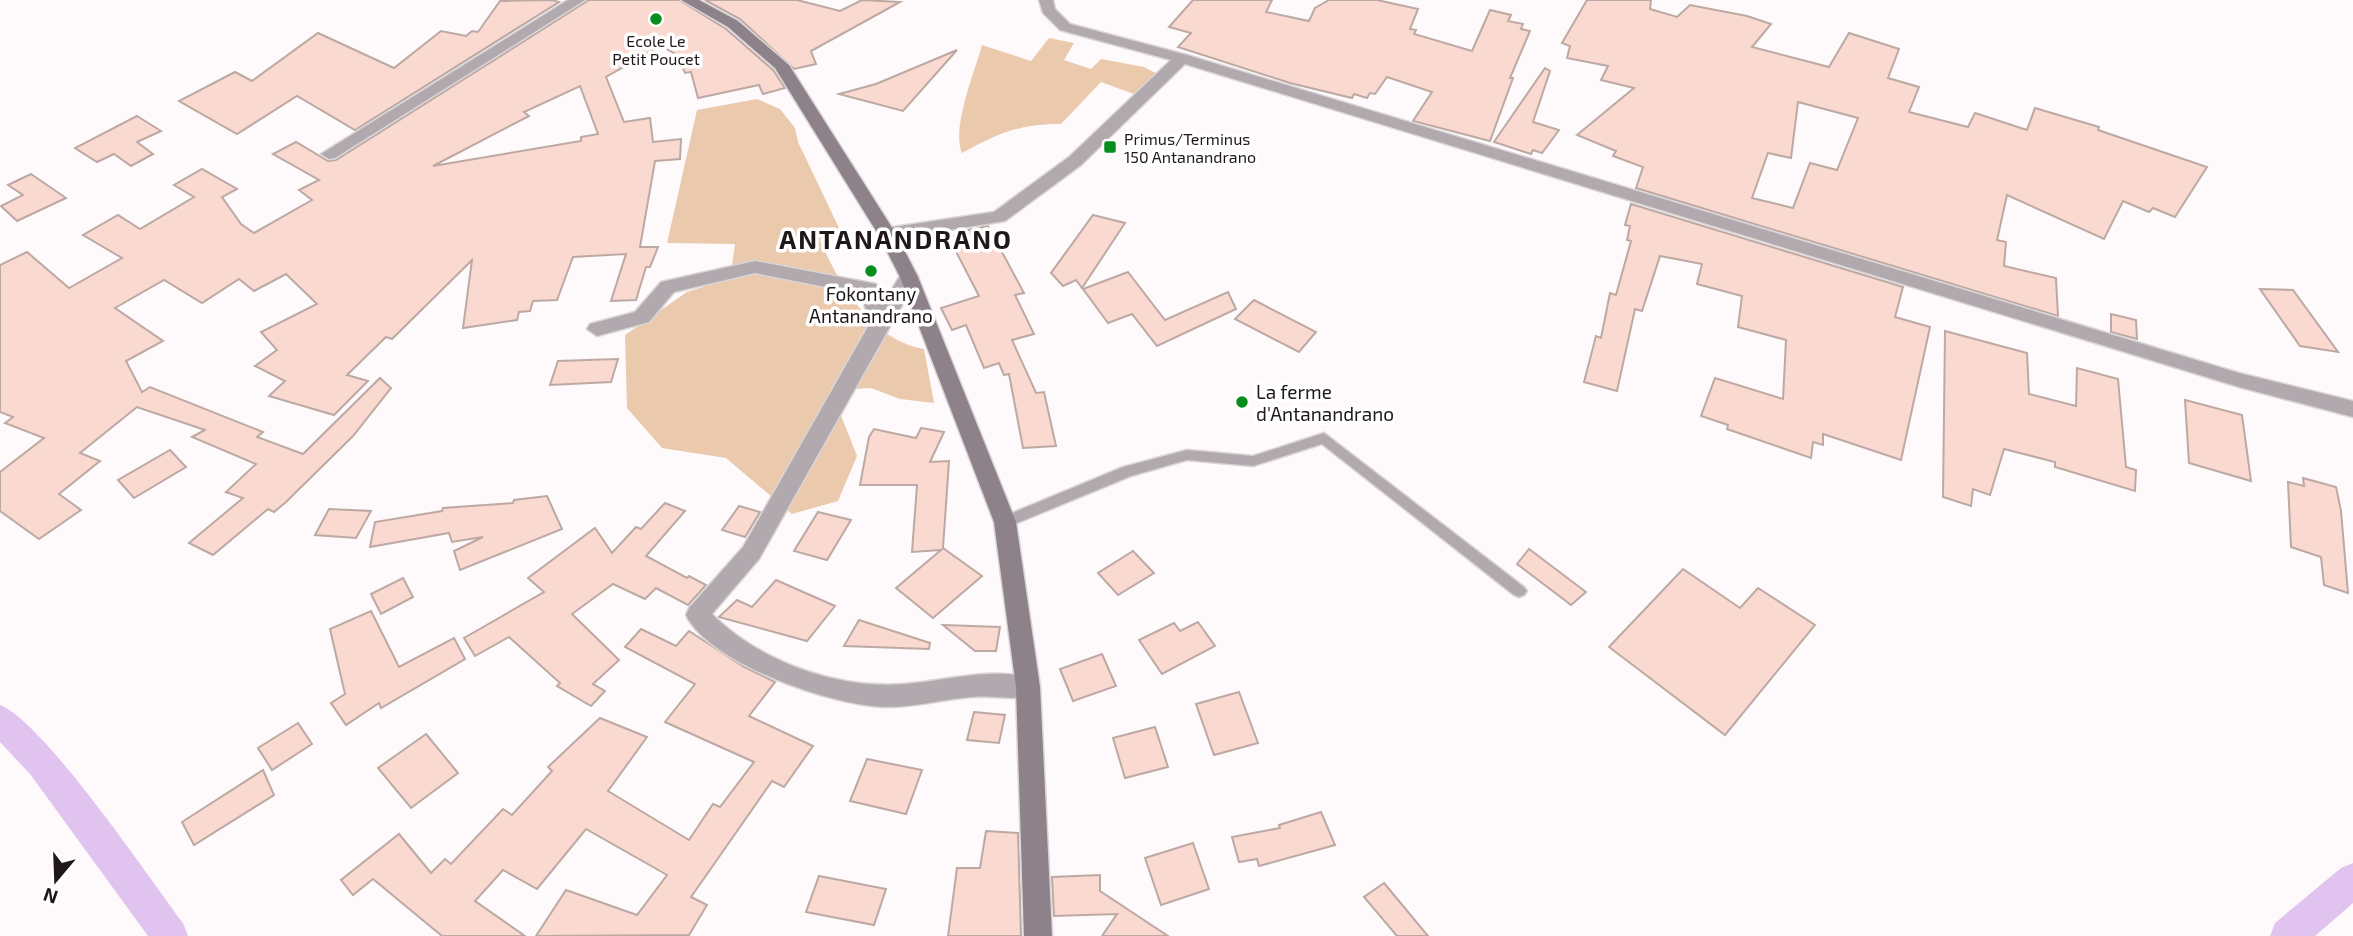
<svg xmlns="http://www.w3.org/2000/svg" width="2353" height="936" font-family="'Exo 2',sans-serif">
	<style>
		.green { fill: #ebc9ac }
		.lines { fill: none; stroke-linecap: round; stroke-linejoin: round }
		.canal { fill: #e0c3ee; fill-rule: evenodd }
		.building { fill: #fad9d0; stroke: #bda9a3; stroke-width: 2; fill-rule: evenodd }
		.lane-casing { stroke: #dad5d6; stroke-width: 3 }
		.street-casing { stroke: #dad5d6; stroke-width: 3 }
		.secondary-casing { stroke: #dad5d6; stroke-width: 3 }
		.lane { fill: #b1a9ae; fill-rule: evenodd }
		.street { fill: #b1a9ae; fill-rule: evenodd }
		.secondary { fill: #8d8289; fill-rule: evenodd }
		.poi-dot { fill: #068d1c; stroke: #fff; stroke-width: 2.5 }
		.labels { text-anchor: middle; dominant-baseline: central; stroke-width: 7; stroke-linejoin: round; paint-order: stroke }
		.far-poi-label { font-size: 16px; fill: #1f1718; stroke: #fff }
		.poi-label { font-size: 19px; fill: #1f1718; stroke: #fff }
		.district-label { font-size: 26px; font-weight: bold; letter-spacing: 2px; fill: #1f1718; stroke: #fff }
	</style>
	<rect width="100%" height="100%" fill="#fef9fa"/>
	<g class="green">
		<path d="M1049,38L1074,43L1064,60L1091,69L1101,59L1144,67L1163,77L1142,97L1101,82L1061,124C1019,124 999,133 962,153C951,129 975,71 982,45L1031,61Z"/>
		<path d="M757,99L780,109L795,128L798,142L839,228L820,240C839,285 873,341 924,349L934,403L900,399L871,388L853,389L840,413L857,456L838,501L792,514L726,458L662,448L627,408L625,335L687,292L730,278L735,244L667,243L697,110Z"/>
	</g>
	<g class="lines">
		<g class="canal">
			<path d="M0,705C44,722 149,878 183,923L188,936H148L30,774L0,742Z"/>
			<path d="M2353,863V903L2315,936H2270L2275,923L2341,868Z"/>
		</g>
	</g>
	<g class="building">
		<path d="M552,0L559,2L355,130L297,96L237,134L179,101L235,72L252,81L318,33L394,68L441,31L466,36L472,31L478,32L500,1Z"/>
		<path d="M589,0H679L726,29L773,70L785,88L763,94L759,85L698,98L691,72L685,73L677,55L661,46L606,77L624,122L650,118L653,142L681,139L680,159L655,161L640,247H658L650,267H646L636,300L611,301L626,254L573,257L557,300L533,301L530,311L519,312L517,320L463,328L472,260L392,339L386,337L347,375L368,381L334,415L269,396L285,381L255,366L277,350L261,332L317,304L286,274L254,291L239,279L202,303L164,280L115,308L163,341L126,361L142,392L150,387L263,432L257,437L303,454L380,378L391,388L353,436L286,502L274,512L268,509L213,555L189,543L243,498L226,492L256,464L192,437L205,430L137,407L80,453L100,461L59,494L81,510L39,539L0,511V472L44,438L5,423L13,417L0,412V265L27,252L69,288L122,258L83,235L118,215L140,229L194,197L174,185L202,169L237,189L222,197L241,224L254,233L312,200L299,190L319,180L273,154L296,142L328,161L336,160ZM580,86L598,134L581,137V141L433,166L529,116L524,112Z"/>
		<path d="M705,0H797L840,11L862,0L900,2L811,51L816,64L794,69L740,19Z"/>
		<path d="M1193,0H1272L1266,12L1309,21L1315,8L1329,0H1377L1418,9L1410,29L1416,30L1414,34L1472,51L1490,10L1511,15L1508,21L1523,24L1521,29L1530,31L1510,78H1513L1490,141L1413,121L1432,92L1387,77L1375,94L1370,93L1367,98L1354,94L1352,98L1290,83L1178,47L1191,33L1169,27Z"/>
		<path d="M1587,0H1651L1650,9L1677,17L1690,5L1747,16L1771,24L1752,47L1829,67L1849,33L1899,49L1888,78L1919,87L1909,112L1968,127L1975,113L2027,130L2035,108L2099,127L2098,130L2207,167L2175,217L2153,208L2149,212L2123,201L2104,239L2007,195L1997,240L2006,242L2004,266L2056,278L2058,316L1636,188L1643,167L1613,156L1616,151L1577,135L1634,88L1601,80L1608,66L1567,58L1570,46L1562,43ZM1798,102L1858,118L1837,170L1810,163L1793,208L1752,198L1768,153L1791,158Z"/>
		<path d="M957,50L903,111L839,94L876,84Z"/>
		<path d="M1545,68L1550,71L1533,122L1559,130L1542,153L1533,150L1531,154L1494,142Z"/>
		<path d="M137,116L161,131L137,142L153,154L131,166L114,154L97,162L75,148Z"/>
		<path d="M31,174L66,198L17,221L1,206L23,195L8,185Z"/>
		<path d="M1631,204L1903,287L1895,317L1930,327L1901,460L1823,434V445L1813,442L1811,458L1727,429L1728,425L1701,416L1715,378L1783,399L1786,340L1738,327L1742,296L1697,284L1702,264L1660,256L1642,311L1635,309L1617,391L1584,382L1596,336L1601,338L1610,293L1616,295L1631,241L1627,240L1630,226L1625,225Z"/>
		<path d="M1093,215L1125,223L1082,288L1076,280L1063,286L1051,273Z"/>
		<path d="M988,226L1024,293L1015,295L1034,334L1012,340L1036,393L1044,392L1056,446L1023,448L1009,374L1004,375L999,363L984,368L966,325L952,330L941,308L979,296L949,238L968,230Z"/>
		<path d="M1128,272L1165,320L1228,292L1236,309L1157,346L1132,314L1108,323L1083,289Z"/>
		<path d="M2260,289L2293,290L2338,352L2300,346Z"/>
		<path d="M1254,300L1316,332L1299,352L1235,319Z"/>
		<path d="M2111,314L2136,320L2137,339L2111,332Z"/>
		<path d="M1945,331L2027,353L2029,394L2076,406L2077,368L2118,379L2126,467L2136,470L2135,491L2055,467V462L2004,449L1990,495L1973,489L1971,506L1943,497Z"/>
		<path d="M618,359L611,382L550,385L558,361Z"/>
		<path d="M2185,400L2242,415L2251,481L2189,463Z"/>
		<path d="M921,428L944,432L930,462L949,461L943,548L982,576L933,618L896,588L941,550L912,552L917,485H860L869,437L874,429L916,438Z"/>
		<path d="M170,450L186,467L134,498L118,480Z"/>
		<path d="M2303,478L2336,487L2341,511L2348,593L2324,585L2321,557L2291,547L2288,482L2304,486Z"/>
		<path d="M547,496L562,529L460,570L454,551L483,537L452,542L449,533L370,547L375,522L442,511L443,508L513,503L514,500Z"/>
		<path d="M665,503L685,511L646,556L687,578L689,576L706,585L688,605L656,588L645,599L613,584L572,614L619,660L593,684L605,691L591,706L557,686L560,683L509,637L475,656L464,638L544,592L528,578L595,528L612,553L636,527L641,529Z"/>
		<path d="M739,506L760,512L745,537L722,530Z"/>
		<path d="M329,509L371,511L356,538L315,535Z"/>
		<path d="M818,512L851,520L827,560L794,551Z"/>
		<path d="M1529,549L1586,592L1571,605L1517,564Z"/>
		<path d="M1133,551L1154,573L1118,595L1098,573Z"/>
		<path d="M1683,569L1740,608L1758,588L1815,625L1725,735L1609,647Z"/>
		<path d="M403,578L413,597L381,614L371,594Z"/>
		<path d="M776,580L835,606L807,641L719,617L737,600L752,607Z"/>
		<path d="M371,611L399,667L454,638L465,659L381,708L379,703L346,725L331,703L345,694L330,629Z"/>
		<path d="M859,620L930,643L929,649L844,646Z"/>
		<path d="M1198,622L1215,646L1162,674L1139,640L1174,623L1180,631Z"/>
		<path d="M943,625L1000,627L996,651H975Z"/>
		<path d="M641,629L676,646L689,631L744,667L775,682L749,716L813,746L784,787L772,781L691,897L707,905L689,935L536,936L566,890L637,915L667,875L586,829L537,889L503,870L475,901L525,936H442L373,879L353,895L341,880L399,834L431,873L445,859L451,864L503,809L512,815L552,771L548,767L600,718L647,737L608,791L689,840L713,804L720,807L754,762L665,722L695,684L625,647Z"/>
		<path d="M1102,654L1116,686L1073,701L1060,669Z"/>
		<path d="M1239,692L1258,743L1214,755L1196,704Z"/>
		<path d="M974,712L1005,715L999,743L967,740Z"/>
		<path d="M298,723L312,744L272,770L258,748Z"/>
		<path d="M1155,727L1168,767L1125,778L1113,738Z"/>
		<path d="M426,734L458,773L411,808L378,768Z"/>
		<path d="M867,759L922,770L906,814L850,801Z"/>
		<path d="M263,770L274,795L194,845L182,822Z"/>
		<path d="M1321,812L1335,845L1259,866L1257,859L1239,862L1232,837L1280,828L1279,825Z"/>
		<path d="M986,831L1018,833L1021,936H948L957,868H980Z"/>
		<path d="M1193,843L1209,889L1161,905L1145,858Z"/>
		<path d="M1100,875V891L1168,936H1102L1117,914L1054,916L1052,877Z"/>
		<path d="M819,876L886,889L874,925L806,912Z"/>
		<path d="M1384,883L1428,936H1397L1364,897Z"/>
	</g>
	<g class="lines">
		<defs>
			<path id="lane" d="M1324,433L1524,587L1527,591L1524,595L1519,597L1514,595L1322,444L1253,466L1187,460L1131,476L1005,528L1000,526L998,522L1000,518L1123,467L1187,450L1253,456Z"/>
			<g id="street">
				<path d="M568,0H585L335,158L329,159L321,154Z"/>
				<path d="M1039,0H1053L1055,9L1070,24L1187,55L2239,373L2353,401V417L2239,387L1185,64L1081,165L1005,221L887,240L881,238L878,234L887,228L994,212L1069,157L1171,60L1060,30L1043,13Z"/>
				<path d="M755,261L876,284L883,303L902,273H916L918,277L759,559L712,614C762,664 845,692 914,683C952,679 1000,666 1036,680L1040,687L1036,694C1017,702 994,695 973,697C943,699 913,708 883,707C831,705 710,664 686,615L689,608L743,547L870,323L861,294L755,273L674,292L649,322L597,336L587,329L590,324L635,312L661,282Z"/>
			</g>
			<path id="secondary" d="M681,0H699L738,21L789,65L896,234L918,277L1016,522L1040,687L1052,936H1024L1016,687L994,522L900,277L878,234L775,68L728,27Z"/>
		</defs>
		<use href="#lane" class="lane-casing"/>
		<use href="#street" class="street-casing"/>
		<use href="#secondary" class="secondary-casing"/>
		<use href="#lane" class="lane"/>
		<use href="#street" class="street"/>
		<use href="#secondary" class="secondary"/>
	</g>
	<g class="poi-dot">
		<circle cx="656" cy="19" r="7"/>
		<rect x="1103" y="140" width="14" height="14" rx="3.5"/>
		<circle cx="871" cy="271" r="7"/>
		<circle cx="1242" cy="402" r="7"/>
	</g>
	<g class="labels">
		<g class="far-poi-label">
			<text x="656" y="40">Ecole Le<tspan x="656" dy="18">Petit Poucet</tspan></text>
			<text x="1124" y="138" text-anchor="start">Primus/Terminus<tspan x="1124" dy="18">150 Antanandrano</tspan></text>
		</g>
		<g class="poi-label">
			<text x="871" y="293">Fokontany<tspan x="871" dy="22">Antanandrano</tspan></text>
			<text x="1256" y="391" text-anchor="start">La ferme<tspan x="1256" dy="22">d'Antanandrano</tspan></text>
		</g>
		<g class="district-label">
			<text x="896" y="238">ANTANANDRANO</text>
		</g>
	</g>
	<g transform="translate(56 880) rotate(199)" stroke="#ffffff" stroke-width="5" paint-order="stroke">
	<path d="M0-5L12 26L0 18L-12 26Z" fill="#1f1718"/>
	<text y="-10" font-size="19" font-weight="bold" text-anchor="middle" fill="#1f1718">N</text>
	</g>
</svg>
